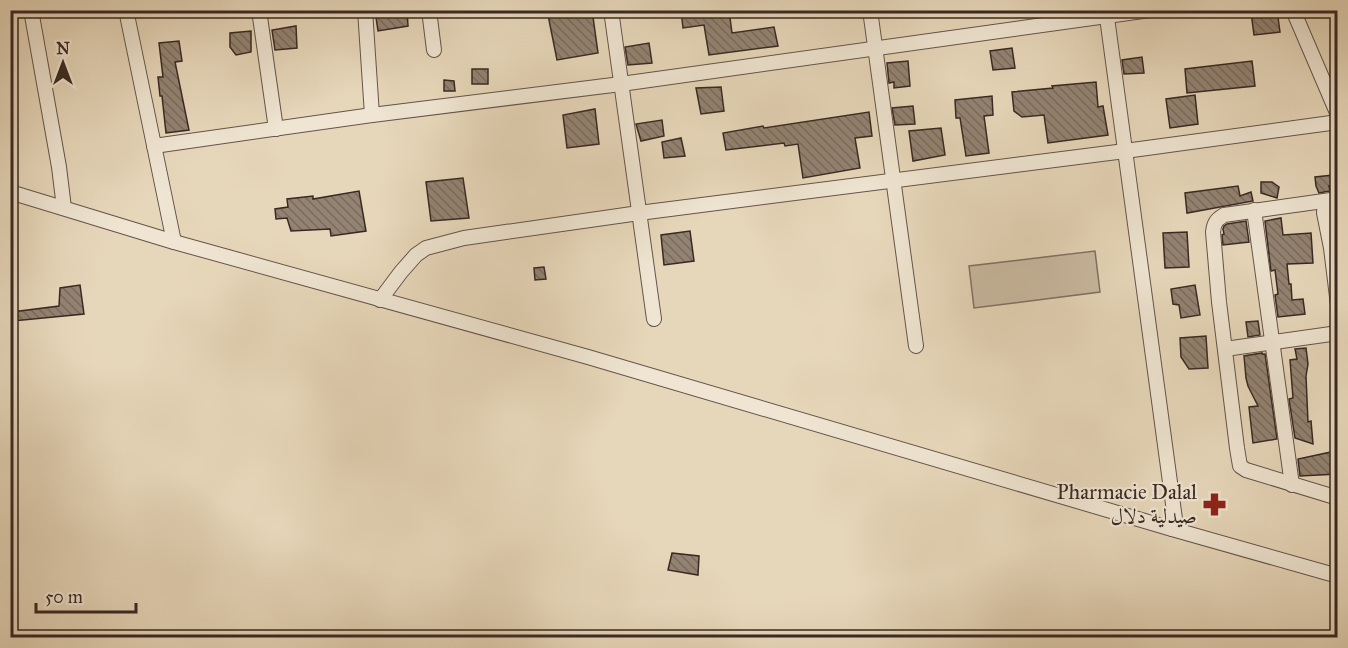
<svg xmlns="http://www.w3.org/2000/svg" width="1348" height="648" font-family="'IM FELL Great Primer',Amiri,serif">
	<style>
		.garden { fill: #c9b9a0; stroke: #817162; stroke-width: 1.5 }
		.building { fill: url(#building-back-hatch); stroke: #392923; stroke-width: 1.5 }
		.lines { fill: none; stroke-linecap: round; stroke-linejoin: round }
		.minor-casing { stroke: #645449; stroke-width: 16 }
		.minor { stroke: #efe5d2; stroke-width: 14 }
		.labels { text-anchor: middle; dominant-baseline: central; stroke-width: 4.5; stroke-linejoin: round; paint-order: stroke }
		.poi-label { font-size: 21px; fill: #392923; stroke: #efe5d2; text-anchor: end }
	</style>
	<defs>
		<pattern id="building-back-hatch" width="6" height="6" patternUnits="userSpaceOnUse" patternTransform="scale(1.5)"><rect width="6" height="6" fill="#938372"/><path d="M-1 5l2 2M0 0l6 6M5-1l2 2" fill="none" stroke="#796b5d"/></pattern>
	</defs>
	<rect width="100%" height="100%" fill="#e7d7ba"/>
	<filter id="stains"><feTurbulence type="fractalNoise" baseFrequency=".00333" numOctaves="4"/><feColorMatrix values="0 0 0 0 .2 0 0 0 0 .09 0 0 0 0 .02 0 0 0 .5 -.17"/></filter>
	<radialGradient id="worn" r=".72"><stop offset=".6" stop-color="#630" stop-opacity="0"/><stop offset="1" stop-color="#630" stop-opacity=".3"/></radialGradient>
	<path class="garden" d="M1095,251L1100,292L974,308L969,266Z"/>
	<g class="building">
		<path d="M407,10L408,26L378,31L376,17Z"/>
		<path d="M547,10H592L598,53L557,60Z"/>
		<path d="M681,10H729L732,33L774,27L778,46L709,55L704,25L683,28Z"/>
		<path d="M1262,10H1277L1280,32L1254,35L1251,12Z"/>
		<path d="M296,26L297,48L275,50L272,30Z"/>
		<path d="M251,31V52L236,55L230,47V33Z"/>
		<path d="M179,41L182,61L175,62L189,130L166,133L162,96H160L158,77H163L159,43Z"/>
		<path d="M649,43L652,63L628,65L625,47Z"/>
		<path d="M1012,48L1015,68L993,70L990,51Z"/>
		<path d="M1142,57L1144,73L1124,74L1122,60Z"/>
		<path d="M908,61L910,86L894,88V82L889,83L887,63Z"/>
		<path d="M1252,61L1255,86L1187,93L1185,69Z"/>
		<rect x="472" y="69" width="16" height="15"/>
		<path d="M444,80L454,81L455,91H444Z"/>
		<path d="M1096,82L1098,107L1103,106L1108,135L1048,143L1044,115L1022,117L1014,111L1012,92L1053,88L1052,86Z"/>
		<path d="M721,87L724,111L701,114L696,88Z"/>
		<path d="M1195,95L1198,124L1170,128L1166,99Z"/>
		<path d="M992,96L993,115L984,116L989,153L966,156L960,118H956L955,100Z"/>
		<path d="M913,106L915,124L895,125L892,108Z"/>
		<path d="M595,109L599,144L567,148L563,115Z"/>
		<path d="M869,112L872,136L855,138L860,168L803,178L798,144L785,146L784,143L726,150L723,133L763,126L764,128Z"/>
		<path d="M662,120L664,136L641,141L636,124Z"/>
		<path d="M941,128L945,155L913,161L909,131Z"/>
		<path d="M681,138L685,156L664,158L662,142Z"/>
		<path d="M1333,175V186H1329L1330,191L1319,193L1316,186L1315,177Z"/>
		<path d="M463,178L469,218L431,221L426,182Z"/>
		<path d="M1261,182H1272L1279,187L1277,198L1261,193Z"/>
		<path d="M1238,186L1240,196L1251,192L1253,201L1187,213L1185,193Z"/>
		<path d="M359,191L366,231L331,236L330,229L291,231L287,218L276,219L275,209L288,207L287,199L313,196V199Z"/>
		<path d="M1281,218L1283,235L1311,233L1313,263L1287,264L1289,284H1291L1292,300L1303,299L1305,314L1278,317L1275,295L1278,294L1275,270L1271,271L1265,221Z"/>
		<path d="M1246,221L1249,242L1223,245L1222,235L1224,234L1223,229L1224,226L1227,224Z"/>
		<path d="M690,231L694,261L664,265L661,235Z"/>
		<path d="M1187,232L1189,267L1165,268L1163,233Z"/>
		<path d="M544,267L546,279L535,280L534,268Z"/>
		<path d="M80,285L84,314L13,321L12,312L59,306L60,288Z"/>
		<path d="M1195,285L1200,315L1181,318L1179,305L1173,304L1171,289Z"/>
		<path d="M1258,321L1260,335L1248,337L1246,322Z"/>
		<path d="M1206,336L1208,368L1189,369L1181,357L1180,338Z"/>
		<path d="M1306,348L1308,364L1306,376L1308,422L1311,421L1313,444L1295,438L1289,399L1293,398L1290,360L1297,359L1295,349Z"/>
		<path d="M1262,353V354H1265L1277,439L1253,443L1249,407L1258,406L1248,386L1246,378L1244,356Z"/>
		<path d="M1331,452V454L1338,453V474L1300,476L1298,459Z"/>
		<path d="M672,553L699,556L698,575L668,570Z"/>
	</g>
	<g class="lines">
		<defs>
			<g id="minor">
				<path d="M31,10L59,167L64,208"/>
				<path d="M126,10L174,242"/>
				<path d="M259,10L276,129"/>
				<path d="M365,10L372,115"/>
				<path d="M429,10L434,50"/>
				<path d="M611,10L654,319"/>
				<path d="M870,10L916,346"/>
				<path d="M1106,10L1175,519L1172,529"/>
				<path d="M1293,10L1338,115"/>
				<path d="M10,12L14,10"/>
				<path d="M154,146L372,115L621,84L1150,10"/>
				<path d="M10,192L174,242L588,357L1172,529L1338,576"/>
				<path d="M1338,199L1224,215C1216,220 1214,223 1213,232L1219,302L1237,448L1240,466L1246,470L1338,498"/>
				<path d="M1325,201L1324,213L1331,248L1338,305"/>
				<path d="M1254,210L1292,485"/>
				<path d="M380,300L401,272L416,255L426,248L464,238L639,213L1125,151L1338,122"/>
				<path d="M1225,349L1338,333"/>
			</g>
		</defs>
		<use href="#minor" class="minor-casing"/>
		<use href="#minor" class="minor"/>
	</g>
	<defs>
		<symbol id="pharmacy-bare" viewBox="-9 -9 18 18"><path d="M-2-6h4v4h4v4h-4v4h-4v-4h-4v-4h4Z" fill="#8f2418" stroke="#efe5d2" stroke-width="2.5" paint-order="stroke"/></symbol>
	</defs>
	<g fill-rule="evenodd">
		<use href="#pharmacy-bare" x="1198" y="488" width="33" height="33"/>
	</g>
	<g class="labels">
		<g class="poi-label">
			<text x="1197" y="492">Pharmacie Dalal<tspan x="1197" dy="24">صيدلية دلال</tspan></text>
		</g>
	</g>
	<rect width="1348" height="648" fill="none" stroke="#e7d7ba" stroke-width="36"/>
	<rect x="12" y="12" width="1324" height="624" fill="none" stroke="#392923" stroke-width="3"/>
	<rect x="18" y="18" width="1312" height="612" fill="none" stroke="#392923" stroke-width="1.5"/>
	<g transform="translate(63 63)" stroke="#efe5d2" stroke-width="4.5" paint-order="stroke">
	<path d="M0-4.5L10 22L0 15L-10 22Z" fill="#392923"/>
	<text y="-9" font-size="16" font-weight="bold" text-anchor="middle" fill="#392923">N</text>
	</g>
	<path d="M36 603v9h100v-9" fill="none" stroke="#392923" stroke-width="3"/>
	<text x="45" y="603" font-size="18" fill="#392923" stroke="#efe5d2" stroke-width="4.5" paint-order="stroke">50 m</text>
	<rect width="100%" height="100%" filter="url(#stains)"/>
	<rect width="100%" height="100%" fill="url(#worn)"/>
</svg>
